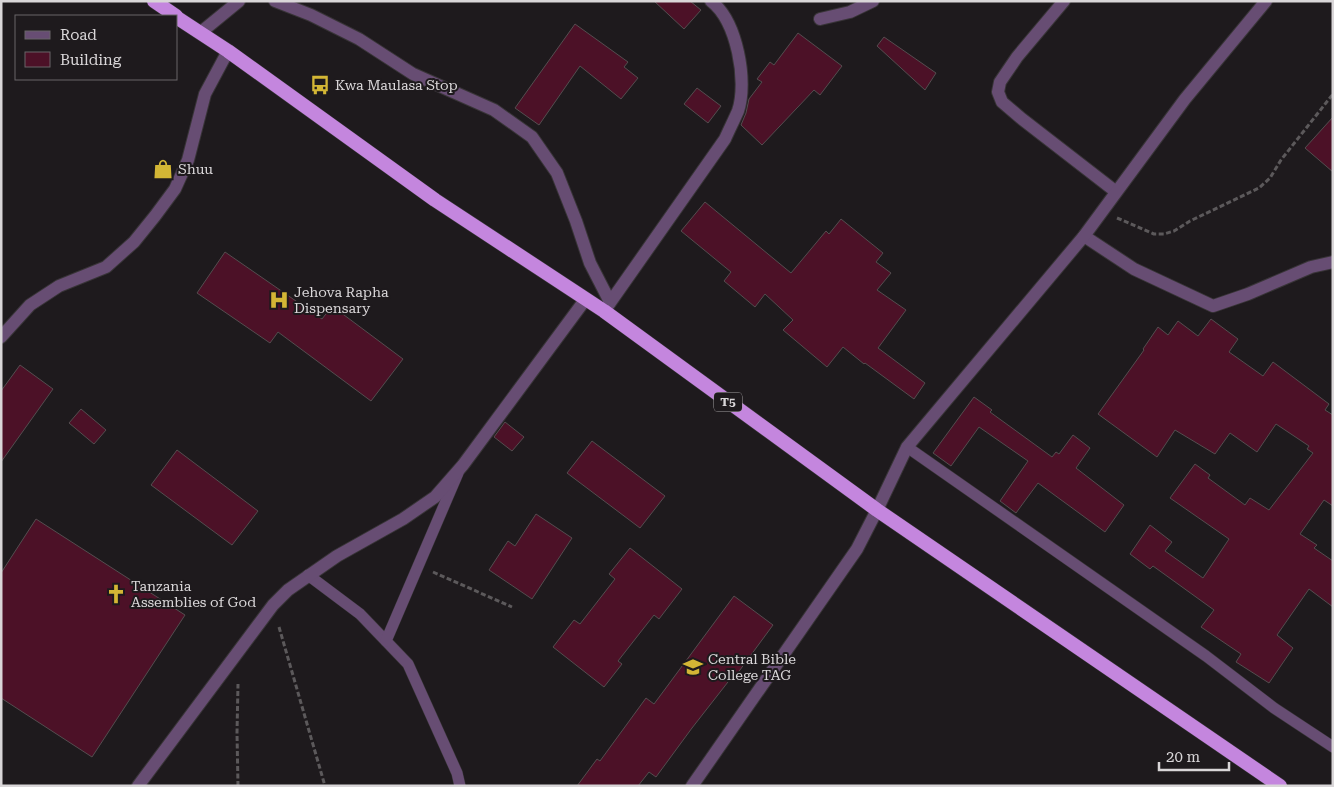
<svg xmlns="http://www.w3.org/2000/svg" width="1334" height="787" font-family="'Roboto Serif',serif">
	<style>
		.building { fill: #4c1127; stroke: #544d4f }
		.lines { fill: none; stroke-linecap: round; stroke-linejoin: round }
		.service-casing { stroke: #383437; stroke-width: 12 }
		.minor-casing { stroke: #383437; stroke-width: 14 }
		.trunk-casing { stroke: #383437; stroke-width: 15 }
		.path { stroke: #5c595b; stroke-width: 3; stroke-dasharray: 5 2.5; stroke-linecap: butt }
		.service { stroke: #674d73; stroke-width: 11 }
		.minor { stroke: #674d73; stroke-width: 12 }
		.trunk { stroke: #c486de; stroke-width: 14 }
		.labels { text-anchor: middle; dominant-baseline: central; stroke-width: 4; stroke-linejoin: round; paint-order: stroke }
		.shield { fill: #1e1a1d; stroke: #a19ea0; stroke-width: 1 }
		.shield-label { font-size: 12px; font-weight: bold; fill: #d9d6d8 }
		.poi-label { font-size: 14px; fill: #d9d6d8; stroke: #1e1a1d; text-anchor: start }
	</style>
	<rect width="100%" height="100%" fill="#1e1a1d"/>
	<g class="building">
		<path d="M654,1H690L701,10L684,29Z"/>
		<path d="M575,24L628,62L624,67L638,78L621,99L580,66L539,125L515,108Z"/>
		<path d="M798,33L842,66L820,95L814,90L762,145L741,125L746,113L749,99L762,82L757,79L770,62L774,65Z"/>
		<path d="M884,37L936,73L925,90L877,46Z"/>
		<path d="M697,88L721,106L708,123L684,104Z"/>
		<path d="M1333,117V172L1305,148Z"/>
		<path d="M705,202L791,273L826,231L829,234L841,219L883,253L876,262L891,273L877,290L906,310L878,348L925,383L914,399L865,363L864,364L843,347L827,367L783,330L793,320L765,294L755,307L724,281L731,272L681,231Z"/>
		<path d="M225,252L322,319L332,306L403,359L371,401L278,332L270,343L197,293Z"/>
		<path d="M1211,319L1238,339L1229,352L1263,376L1273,362L1329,404L1325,410L1333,415V506L1324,500L1300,534L1317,545L1314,548L1333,561V607L1309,589L1277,635L1293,648L1269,683L1236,662L1241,654L1201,627L1214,610L1153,566L1150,569L1130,554L1150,525L1172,542L1165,551L1203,578L1229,539L1170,498L1195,464L1210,475L1208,478L1245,505L1250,498L1269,510L1313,453L1307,449L1309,446L1276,424L1257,452L1230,433L1215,454L1175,430L1157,457L1098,414L1144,350L1143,349L1158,327L1168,335L1178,321L1198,336Z"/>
		<path d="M20,365L53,389L1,462V391Z"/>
		<path d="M974,397L992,410L990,412L1052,457L1056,452L1059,454L1073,435L1090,448L1076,468L1124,505L1105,532L1038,483L1016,513L1000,501L1028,461L979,427L951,466L933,453Z"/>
		<path d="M81,409L106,430L94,444L69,423Z"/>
		<path d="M505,422L524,437L512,451L494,437Z"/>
		<path d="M592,441L665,496L640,528L567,473Z"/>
		<path d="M177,450L258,511L232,545L151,485Z"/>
		<path d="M536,514L572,538L532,599L489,570L508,541L515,546Z"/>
		<path d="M36,519L185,615L92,757L1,698V573Z"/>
		<path d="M630,548L682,589L659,619L654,615L618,661L622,664L604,687L553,647L574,620L580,624L615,579L609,574Z"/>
		<path d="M734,596L773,625L737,674L735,673L692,728L656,777L649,772L638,786H577L597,759L600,761L646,698L654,704Z"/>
	</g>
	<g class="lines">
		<defs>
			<g id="service">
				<path d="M907,447L1206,656L1274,708L1333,747"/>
				<path d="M308,575L360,614L408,664L457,773L460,786"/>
				<path d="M386,641L458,473"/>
			</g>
			<g id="minor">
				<path d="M275,1L311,15L359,39L413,74L494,110L532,137L557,173L576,221L590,263L610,302"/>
				<path d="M1064,1L1017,57L1000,82L998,92L1002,102L1022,119L1115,191"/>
				<path d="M820,19L850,12L873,1"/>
				<path d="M200,33L239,1"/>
				<path d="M1084,236L1134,269L1213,306L1248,294L1311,267L1333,262"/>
				<path d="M607,307L725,139C729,130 734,120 738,111C748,81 737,21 711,1"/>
				<path d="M1,337L30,305L59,286L106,267L134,242L155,216L175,189L188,160L205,94L228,51"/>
				<path d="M138,786L273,605L288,590L337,556L403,519L435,497L463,465L585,300"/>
				<path d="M692,786L857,549L877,510L907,447L1084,236L1185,99L1266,1"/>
			</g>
			<g id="trunk">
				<path d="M154,1L176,16"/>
				<path d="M176,17L228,51L435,200L604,311L877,510L1280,786"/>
			</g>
		</defs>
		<use href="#service" class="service-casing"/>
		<use href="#minor" class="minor-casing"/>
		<use href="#trunk" class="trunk-casing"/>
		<g class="path">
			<path d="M1117,218L1154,234H1164L1174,231L1190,221L1259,188L1270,178L1281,160L1333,94"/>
			<path d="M433,572L512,607"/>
			<path d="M279,627L325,786"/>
			<path d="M238,786L237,733L238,684"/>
		</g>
		<use href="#service" class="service"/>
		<use href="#minor" class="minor"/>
		<use href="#trunk" class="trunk"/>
	</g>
	<defs>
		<symbol id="bus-bare" viewBox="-9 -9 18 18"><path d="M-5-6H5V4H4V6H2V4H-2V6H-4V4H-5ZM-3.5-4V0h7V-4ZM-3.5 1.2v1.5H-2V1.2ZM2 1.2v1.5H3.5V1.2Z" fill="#d3b635" stroke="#1e1a1d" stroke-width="2.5" paint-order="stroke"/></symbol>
		<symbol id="shop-bare" viewBox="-9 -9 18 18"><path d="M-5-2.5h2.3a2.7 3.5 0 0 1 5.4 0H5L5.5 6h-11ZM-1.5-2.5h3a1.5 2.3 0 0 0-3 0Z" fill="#d3b635" stroke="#1e1a1d" stroke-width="2.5" paint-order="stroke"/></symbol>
		<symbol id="hospital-bare" viewBox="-9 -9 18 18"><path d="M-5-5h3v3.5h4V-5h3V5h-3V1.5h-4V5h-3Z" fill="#d3b635" stroke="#1e1a1d" stroke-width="2.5" paint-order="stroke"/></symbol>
		<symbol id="church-bare" viewBox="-9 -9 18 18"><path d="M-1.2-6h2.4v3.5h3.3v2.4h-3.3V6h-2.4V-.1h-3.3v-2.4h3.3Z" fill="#d3b635" stroke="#1e1a1d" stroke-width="2.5" paint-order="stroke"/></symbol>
		<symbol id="university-bare" viewBox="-9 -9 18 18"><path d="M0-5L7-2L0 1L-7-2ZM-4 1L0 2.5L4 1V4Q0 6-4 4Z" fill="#d3b635" stroke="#1e1a1d" stroke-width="2.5" paint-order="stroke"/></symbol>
	</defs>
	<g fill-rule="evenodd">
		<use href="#bus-bare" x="306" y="71" width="28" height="28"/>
		<use href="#shop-bare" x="149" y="155" width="28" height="28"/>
		<use href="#hospital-bare" x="265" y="286" width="28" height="28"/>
		<use href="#church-bare" x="102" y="580" width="28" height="28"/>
		<use href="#university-bare" x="679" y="653" width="28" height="28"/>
	</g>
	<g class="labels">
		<rect class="shield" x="714" y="392.5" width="28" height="19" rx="4"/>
		<g class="shield-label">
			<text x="728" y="402">T5</text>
		</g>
		<g class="poi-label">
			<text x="335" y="85">Kwa Maulasa Stop</text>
			<text x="178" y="169">Shuu</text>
			<text x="294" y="292">Jehova Rapha<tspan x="294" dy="16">Dispensary</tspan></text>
			<text x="131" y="586">Tanzania<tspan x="131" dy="16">Assemblies of God</tspan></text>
			<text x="708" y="659">Central Bible<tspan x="708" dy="16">College TAG</tspan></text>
		</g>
	</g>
	<rect width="1334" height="787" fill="none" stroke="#d9d6d8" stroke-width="5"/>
	<rect x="15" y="15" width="162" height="65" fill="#1e1a1d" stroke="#696568"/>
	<rect x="25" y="31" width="25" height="8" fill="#674d73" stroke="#696568"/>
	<text x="60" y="40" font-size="15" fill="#d9d6d8">Road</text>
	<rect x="25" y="52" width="25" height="15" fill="#4c1127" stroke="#696568"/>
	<text x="60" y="65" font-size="15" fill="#d9d6d8">Building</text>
	<path d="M1159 762v8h70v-8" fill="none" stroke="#d9d6d8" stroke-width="2.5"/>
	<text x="1166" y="762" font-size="15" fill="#d9d6d8" stroke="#1e1a1d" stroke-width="4" paint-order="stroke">20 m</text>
</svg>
